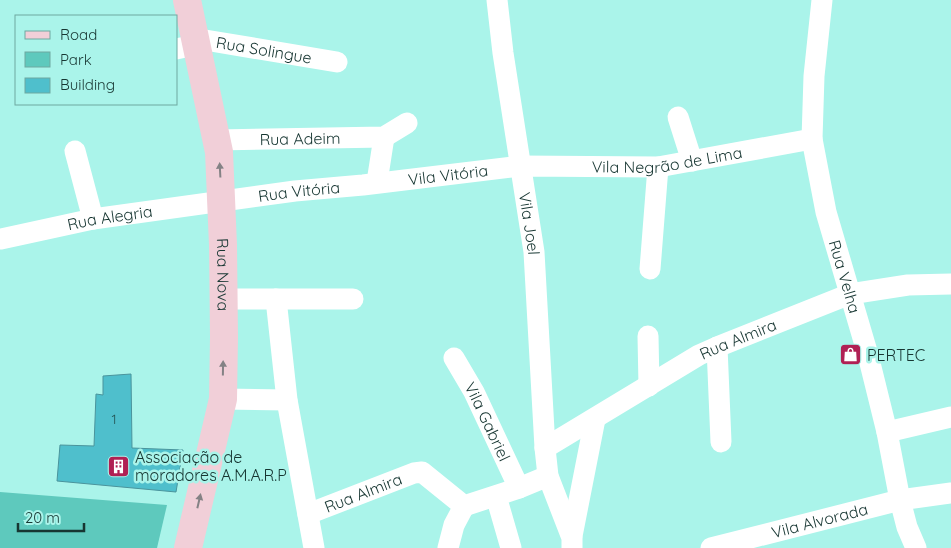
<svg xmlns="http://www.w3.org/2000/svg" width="951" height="548" font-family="Quicksand,sans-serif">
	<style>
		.green { fill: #5ec9bd }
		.building { fill: #4fbfcc; stroke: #4a949c }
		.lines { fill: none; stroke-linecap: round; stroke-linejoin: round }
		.street { stroke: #fff; stroke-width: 21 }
		.secondary { stroke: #f1cfd8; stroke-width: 28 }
		.oneway { fill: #848285 }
		.labels { text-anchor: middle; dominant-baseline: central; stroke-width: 5; stroke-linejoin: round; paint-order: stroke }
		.number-label { font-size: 14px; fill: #255858 }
		.street-label { font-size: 16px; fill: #173632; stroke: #aaf4ea }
		.poi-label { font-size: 16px; fill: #173632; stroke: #aaf4ea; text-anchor: start }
	</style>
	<rect width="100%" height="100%" fill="#aaf4ea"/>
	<path class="green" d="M0,492L167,505L157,548H0Z"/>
	<path class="building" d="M131,374L132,448L183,450L176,492L57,481L60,445L94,446L96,394L103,395V376Z"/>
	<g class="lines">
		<g class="street">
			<path id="s1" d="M497,0L503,53L534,252L545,448L548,476L572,538V548"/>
			<path id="s2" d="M822,0L814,76L812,139L826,212L868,355L887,432L900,500L907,527L916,548"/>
			<path id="s3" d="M193,38L337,62"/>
			<path d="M176,49L195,45"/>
			<path d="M678,117L692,161"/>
			<path id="s4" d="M216,140L384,137L407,123"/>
			<path d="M75,151L93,219"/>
			<path d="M377,182L384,137"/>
			<path id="s5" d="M1,239L93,219L295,191L363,185L520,166L658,167L812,139"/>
			<path d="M650,269L658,167"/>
			<path d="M224,299H353"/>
			<path d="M276,299L287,400L314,548"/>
			<path d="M648,336L649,386"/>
			<path d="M717,347L721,442"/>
			<path id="s6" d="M454,358L474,392L519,488"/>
			<path d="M223,399L287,400"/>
			<path d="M887,432L951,417"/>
			<path id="s7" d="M545,448L699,355L717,347L850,294L908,285L951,284"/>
			<path d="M496,496L511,548"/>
			<path id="s8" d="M308,514L414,473L422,472L464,506L519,488L548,476"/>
			<path d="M572,536L595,419"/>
			<path d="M448,548L454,525L464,506"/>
			<path id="s9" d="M711,548L900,500L951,493"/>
		</g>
		<path class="secondary" id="s10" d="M187,0L219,152L223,245L224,337L223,399L188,548"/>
	</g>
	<defs><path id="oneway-solid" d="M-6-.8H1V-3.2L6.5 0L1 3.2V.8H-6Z" transform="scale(1.25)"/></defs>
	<g class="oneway">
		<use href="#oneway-solid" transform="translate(220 170) rotate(-93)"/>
		<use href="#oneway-solid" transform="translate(223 368) rotate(-89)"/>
		<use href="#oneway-solid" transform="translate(199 501) rotate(-77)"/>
	</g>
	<defs>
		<symbol id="shop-square" viewBox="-11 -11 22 22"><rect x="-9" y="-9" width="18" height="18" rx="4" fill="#b02054" stroke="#aaf4ea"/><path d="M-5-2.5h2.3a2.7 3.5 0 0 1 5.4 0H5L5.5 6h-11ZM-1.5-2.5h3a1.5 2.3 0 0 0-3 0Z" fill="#fff"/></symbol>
		<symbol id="building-square" viewBox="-11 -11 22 22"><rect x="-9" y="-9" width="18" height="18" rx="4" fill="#b02054" stroke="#aaf4ea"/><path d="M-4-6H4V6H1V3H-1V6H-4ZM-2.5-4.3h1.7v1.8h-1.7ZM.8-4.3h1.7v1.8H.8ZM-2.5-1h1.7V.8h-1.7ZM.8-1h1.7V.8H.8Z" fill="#fff"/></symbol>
	</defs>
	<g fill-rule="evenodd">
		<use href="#shop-square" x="838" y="342" width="25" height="25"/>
		<use href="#building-square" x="106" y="454" width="25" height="25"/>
	</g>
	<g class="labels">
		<g class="number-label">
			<text x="114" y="419">1</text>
		</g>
		<g class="street-label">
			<text stroke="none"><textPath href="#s3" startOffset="72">Rua Solingue</textPath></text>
			<text stroke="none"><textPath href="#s4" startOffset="84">Rua Adeim</textPath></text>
			<text stroke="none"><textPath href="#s5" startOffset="672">Vila Negrão de Lima</textPath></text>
			<text stroke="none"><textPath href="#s5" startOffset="452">Vila Vitória</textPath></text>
			<text stroke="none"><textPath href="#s5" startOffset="302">Rua Vitória</textPath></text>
			<text stroke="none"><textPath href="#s5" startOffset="111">Rua Alegria</textPath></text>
			<text stroke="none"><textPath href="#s1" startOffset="226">Vila Joel</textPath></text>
			<text stroke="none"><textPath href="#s10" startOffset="278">Rua Nova</textPath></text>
			<text stroke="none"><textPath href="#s2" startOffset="281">Rua Velha</textPath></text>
			<text stroke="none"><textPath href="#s7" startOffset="222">Rua Almira</textPath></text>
			<text stroke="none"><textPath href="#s6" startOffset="72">Vila Gabriel</textPath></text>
			<text stroke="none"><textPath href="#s8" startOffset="59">Rua Almira</textPath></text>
			<text stroke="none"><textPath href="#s9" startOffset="112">Vila Alvorada</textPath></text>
		</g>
		<g class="poi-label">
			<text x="867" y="355">PERTEC</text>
			<text x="135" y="457">Associação de<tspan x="135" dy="18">moradores A.M.A.R.P</tspan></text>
		</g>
	</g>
	<rect x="15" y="15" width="162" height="90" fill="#aaf4ea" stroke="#6fa8a0"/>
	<rect x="25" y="31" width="25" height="8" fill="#f1cfd8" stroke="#6fa8a0"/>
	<text x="60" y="40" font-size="15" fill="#173632">Road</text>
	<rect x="25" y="52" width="25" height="15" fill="#5ec9bd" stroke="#6fa8a0"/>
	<text x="60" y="65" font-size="15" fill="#173632">Park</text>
	<rect x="25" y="78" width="25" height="15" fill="#4fbfcc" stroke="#6fa8a0"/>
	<text x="60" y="90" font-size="15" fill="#173632">Building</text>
	<path d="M18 523v8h66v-8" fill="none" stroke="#173632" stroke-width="2.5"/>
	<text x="25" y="523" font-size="15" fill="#173632" stroke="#aaf4ea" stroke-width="4" paint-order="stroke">20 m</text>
</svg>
